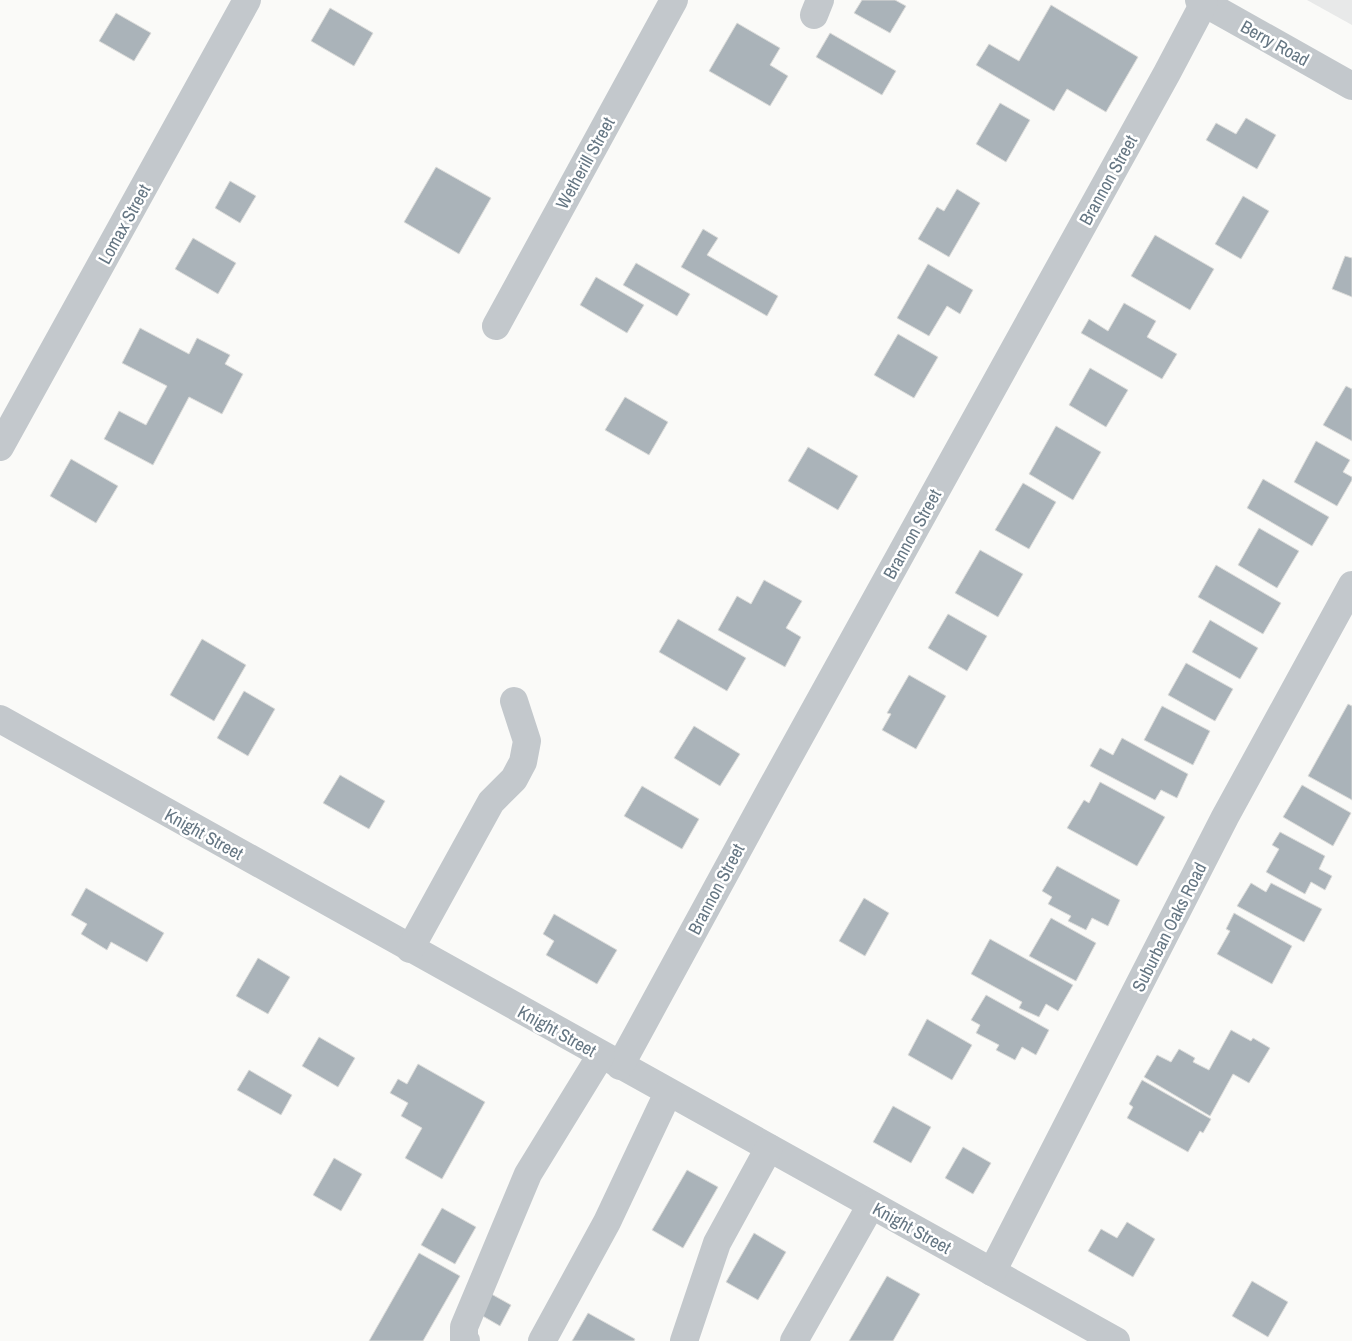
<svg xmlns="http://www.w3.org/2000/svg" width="1352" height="1341" font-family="'Archivo Narrow',sans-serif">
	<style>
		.built { fill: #e8e9e9 }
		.building { fill: #aab3b9; stroke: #dcdcda }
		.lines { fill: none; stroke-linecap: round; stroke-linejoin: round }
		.minor { stroke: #c3c8cc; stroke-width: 28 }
		.labels { text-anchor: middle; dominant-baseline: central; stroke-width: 5; stroke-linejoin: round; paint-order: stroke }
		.street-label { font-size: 18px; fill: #657683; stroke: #fff }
	</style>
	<rect width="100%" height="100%" fill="#fafaf8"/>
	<path class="built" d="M1307,0H1352V25Z"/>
	<g class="building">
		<path d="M862,0H895L906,6L890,33L854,13Z"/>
		<path d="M1051,5L1138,57L1106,112L1067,89L1054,111L976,65L989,44L1019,61Z"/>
		<path d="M330,8L373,33L354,66L311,41Z"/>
		<path d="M116,13L151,33L134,61L99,41Z"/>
		<path d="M737,23L780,48L770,65L788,76L770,106L709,71Z"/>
		<path d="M830,33L896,71L882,95L816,57Z"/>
		<path d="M1000,103L1030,120L1006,162L976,144Z"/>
		<path d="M1246,118L1276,135L1257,169L1206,140L1216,123L1236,134Z"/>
		<path d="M436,167L491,198L459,254L404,222Z"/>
		<path d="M230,181L256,196L240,223L215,208Z"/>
		<path d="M957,189L980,203L949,257L918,239L937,207L944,211Z"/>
		<path d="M1243,196L1269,211L1241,259L1215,244Z"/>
		<path d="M703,229L718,238L707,255L778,296L767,316L681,267Z"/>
		<path d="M1155,235L1214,269L1190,310L1131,276Z"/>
		<path d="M193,238L236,263L218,294L175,269Z"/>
		<path d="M1345,256L1352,258V297L1332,289Z"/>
		<path d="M636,263L690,294L677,316L623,285Z"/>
		<path d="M928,264L973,290L960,314L947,306L929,336L897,318Z"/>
		<path d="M596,277L644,305L627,333L580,305Z"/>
		<path d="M1124,303L1156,321L1147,337L1177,354L1162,379L1081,333L1089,319L1108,331Z"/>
		<path d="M140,328L189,354L197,338L230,355L225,364L243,374L222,414L189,397L153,465L104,439L119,411L146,425L167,386L122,363Z"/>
		<path d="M898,334L938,357L914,398L874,375Z"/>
		<path d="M1090,368L1128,390L1106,427L1069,405Z"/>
		<path d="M1346,386L1352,389V441L1323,425Z"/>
		<path d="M625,397L668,422L649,455L605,430Z"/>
		<path d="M1056,426L1101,452L1073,500L1029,474Z"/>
		<path d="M1316,441L1350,460L1343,472L1352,477V480L1337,506L1294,482Z"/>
		<path d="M808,447L858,476L838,510L788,481Z"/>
		<path d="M71,459L118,486L96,523L50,496Z"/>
		<path d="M1263,479L1329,517L1312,546L1247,508Z"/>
		<path d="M1023,483L1056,502L1029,549L995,530Z"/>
		<path d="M1259,528L1299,551L1277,588L1238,565Z"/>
		<path d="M980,550L1023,574L998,617L955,593Z"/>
		<path d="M1216,565L1281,603L1263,634L1198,597Z"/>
		<path d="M764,580L802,601L786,628L801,637L785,667L718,630L737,596L751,604Z"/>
		<path d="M948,614L987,636L967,671L928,648Z"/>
		<path d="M678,619L746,658L727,691L659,652Z"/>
		<path d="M1210,620L1258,648L1240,679L1192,652Z"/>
		<path d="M202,639L246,665L214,721L170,695Z"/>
		<path d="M1186,663L1233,689L1215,721L1168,695Z"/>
		<path d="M909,675L946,696L916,749L882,730L891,714L887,713Z"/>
		<path d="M244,691L275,709L248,756L217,738Z"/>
		<path d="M1348,704L1352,706V800L1308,776Z"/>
		<path d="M1162,706L1210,731L1193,765L1144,740Z"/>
		<path d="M694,726L740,754L720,786L674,758Z"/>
		<path d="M1122,738L1188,774L1177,798L1161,790L1155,800L1090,766L1100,748L1113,755Z"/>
		<path d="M340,775L385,801L369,829L323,803Z"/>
		<path d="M1100,782L1165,817L1137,866L1067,828L1084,800L1089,803Z"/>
		<path d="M1302,785L1351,813L1333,846L1283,817Z"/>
		<path d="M642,786L699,819L682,849L624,816Z"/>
		<path d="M1280,832L1325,856L1319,869L1332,876L1325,890L1311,882L1305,894L1266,872L1279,849L1272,845Z"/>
		<path d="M1057,866L1120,900L1108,926L1092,918L1086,930L1068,921L1071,916L1048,904L1052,897L1042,891Z"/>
		<path d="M1251,883L1266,892L1271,883L1322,909L1304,942L1237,906Z"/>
		<path d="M86,888L164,933L147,962L111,942L107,950L81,934L87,924L71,915Z"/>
		<path d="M864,898L889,913L865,956L839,941Z"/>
		<path d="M1234,913L1292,946L1272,984L1217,954L1230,931L1226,929Z"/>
		<path d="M554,914L617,950L597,984L546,955L554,941L543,934Z"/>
		<path d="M1051,918L1096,943L1076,981L1029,956Z"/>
		<path d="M990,939L1073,985L1058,1011L1046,1004L1039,1017L1019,1008L1022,1002L971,974Z"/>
		<path d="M258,958L290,977L268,1014L236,996Z"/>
		<path d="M986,995L1049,1030L1036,1055L1022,1047L1015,1060L996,1050L999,1045L976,1033L980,1025L971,1020Z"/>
		<path d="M927,1019L972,1045L952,1080L908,1055Z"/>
		<path d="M1231,1030L1251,1041L1253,1038L1270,1048L1249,1083L1233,1074L1210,1116L1144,1077L1157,1055L1171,1062L1179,1049L1195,1058L1193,1062L1209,1070Z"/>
		<path d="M319,1037L355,1058L338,1087L302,1066Z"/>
		<path d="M418,1064L485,1102L442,1179L405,1158L422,1128L401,1116L408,1103L390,1093L398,1079L407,1084Z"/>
		<path d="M249,1070L292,1095L281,1115L237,1090Z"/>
		<path d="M1142,1080L1211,1119L1203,1133L1200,1131L1188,1152L1127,1118L1133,1107L1129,1104Z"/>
		<path d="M893,1106L931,1127L911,1163L873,1142Z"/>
		<path d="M963,1147L991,1163L973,1194L945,1178Z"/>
		<path d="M334,1158L362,1174L341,1211L313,1195Z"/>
		<path d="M687,1170L718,1187L683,1248L652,1230Z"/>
		<path d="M442,1208L476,1227L455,1264L421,1245Z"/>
		<path d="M1127,1222L1155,1239L1133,1277L1088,1251L1101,1229L1117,1238Z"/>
		<path d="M754,1233L786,1252L758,1300L726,1282Z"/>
		<path d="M419,1253L460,1276L423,1341H369Z"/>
		<path d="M887,1276L920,1294L893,1341H849Z"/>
		<path d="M1252,1281L1288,1302L1268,1337L1232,1316Z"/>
		<path d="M486,1291L511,1305L500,1326L474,1311Z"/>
		<path d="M588,1313L635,1339L634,1341H572Z"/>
	</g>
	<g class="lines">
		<g class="minor">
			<path d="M1199,0L1352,86"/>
			<path d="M814,15L820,0"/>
			<path d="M496,326L674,0"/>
			<path d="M0,447L247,0"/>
			<path d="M0,719L1116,1341"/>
			<path d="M410,949L491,802L514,779L523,762L527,741L514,701"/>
			<path d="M620,1066L772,787L1167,73L1204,3"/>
			<path d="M992,1272L1225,817L1352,585"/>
			<path d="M466,1341L464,1339V1327L528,1174L601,1055"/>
			<path d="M542,1341L607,1222L668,1093"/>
			<path d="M684,1341L717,1243L769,1148"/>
			<path d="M794,1341L871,1205"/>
		</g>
	</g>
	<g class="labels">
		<g class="street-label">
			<text transform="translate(1275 43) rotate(29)">Berry Road</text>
			<text transform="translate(585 163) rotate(-61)">Wetherill Street</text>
			<text transform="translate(1108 180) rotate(-61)">Brannon Street</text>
			<text transform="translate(124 224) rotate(-61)">Lomax Street</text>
			<text transform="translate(912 534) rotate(-61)">Brannon Street</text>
			<text transform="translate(204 834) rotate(29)">Knight Street</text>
			<text transform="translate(716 889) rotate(-62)">Brannon Street</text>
			<text transform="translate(1169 927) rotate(-63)">Suburban Oaks Road</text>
			<text transform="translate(557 1031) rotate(29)">Knight Street</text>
			<text transform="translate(912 1228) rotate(29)">Knight Street</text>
		</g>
	</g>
</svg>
